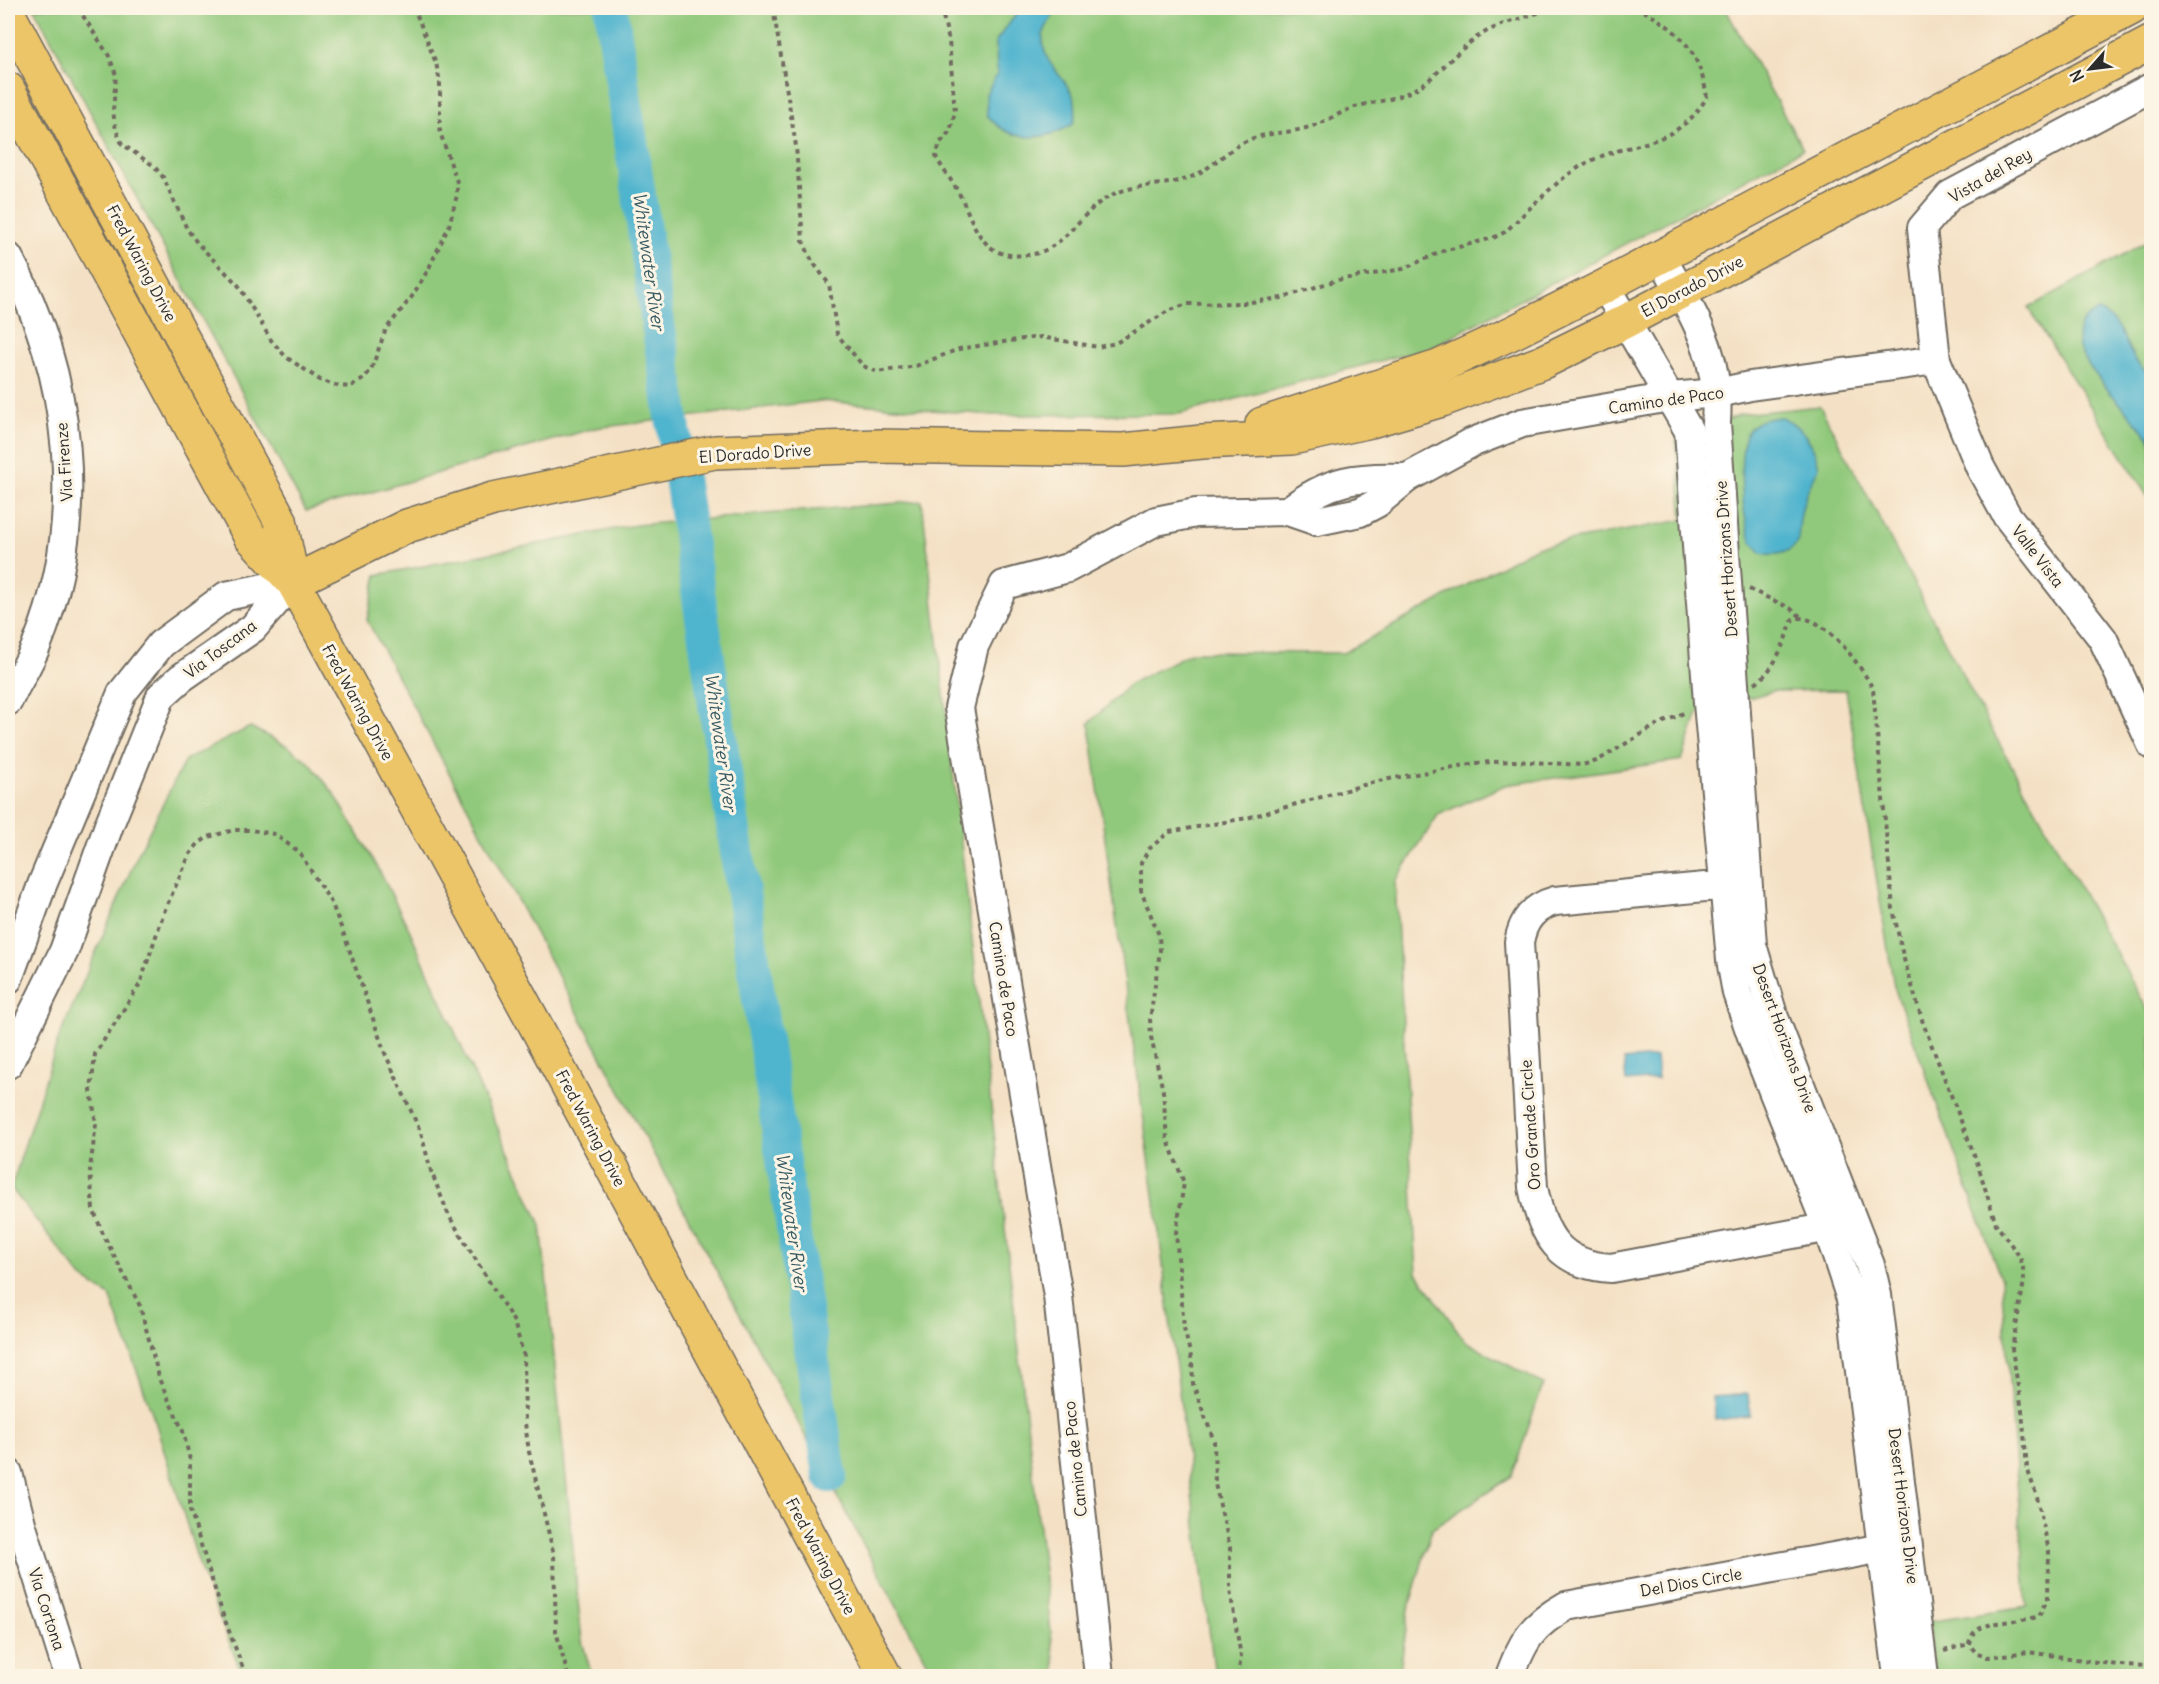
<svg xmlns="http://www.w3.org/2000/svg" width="2159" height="1684" font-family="Delius,sans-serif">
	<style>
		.green { fill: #91c97c; stroke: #5e7a54; stroke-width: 1.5 }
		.water { fill: #4fb4ce; stroke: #3d707c; stroke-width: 1.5 }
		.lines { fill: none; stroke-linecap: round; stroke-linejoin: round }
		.river { stroke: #4fb4ce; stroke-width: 34 }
		.minor-casing { stroke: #716b61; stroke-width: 32 }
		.major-casing { stroke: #716b61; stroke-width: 36 }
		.path { stroke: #716b61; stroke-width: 4; stroke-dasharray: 4.5 4.5; stroke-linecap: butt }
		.minor { stroke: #fff; stroke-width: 28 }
		.major { stroke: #edc569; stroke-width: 33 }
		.labels { text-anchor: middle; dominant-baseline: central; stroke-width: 6; stroke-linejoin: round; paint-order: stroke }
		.street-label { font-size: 16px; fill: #2b2b2b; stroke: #fcf5e5 }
		.water-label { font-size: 18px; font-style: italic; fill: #385b64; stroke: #fcf5e5 }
	</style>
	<rect width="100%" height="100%" fill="#fcf5e5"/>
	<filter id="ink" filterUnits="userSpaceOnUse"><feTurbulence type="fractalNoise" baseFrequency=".0167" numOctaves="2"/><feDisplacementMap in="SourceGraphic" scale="12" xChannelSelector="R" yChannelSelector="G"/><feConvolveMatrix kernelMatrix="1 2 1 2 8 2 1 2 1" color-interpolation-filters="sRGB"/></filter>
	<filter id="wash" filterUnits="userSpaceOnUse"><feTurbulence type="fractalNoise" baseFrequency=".008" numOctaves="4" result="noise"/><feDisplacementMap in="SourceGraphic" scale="24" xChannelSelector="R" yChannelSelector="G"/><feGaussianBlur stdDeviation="1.35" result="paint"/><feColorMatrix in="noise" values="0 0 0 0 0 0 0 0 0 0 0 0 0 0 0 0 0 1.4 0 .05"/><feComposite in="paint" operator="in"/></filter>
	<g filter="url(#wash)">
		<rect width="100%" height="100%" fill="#f4e1c5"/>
		<g class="green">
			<path d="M34,8H1725L1803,149L1432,347L1179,414L992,415L821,401L595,428L306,511Z"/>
			<path d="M2151,239V502L2028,308Z"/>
			<path d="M1820,406L1989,725L2151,1016V1676H1935L1928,1622L2027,1607L2001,1279L1894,987L1846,690L1773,691L1698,713L1682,760L1505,785L1438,815L1395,882L1417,1273L1465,1341L1543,1384L1512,1476L1432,1529L1410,1604L1399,1676H1215L1155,1202L1089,723L1131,683L1192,652L1343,653L1536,547L1683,520L1676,441L1741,414Z"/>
			<path d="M922,501L1056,1676H934L367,620L377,575L636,525Z"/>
			<path d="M250,727L287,746L309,762L335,795L377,866L409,929L541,1225L582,1641L592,1676H243L201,1571L155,1421L110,1296L82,1278L11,1188L58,1040L137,856L185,760Z"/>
		</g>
		<g class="water">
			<path d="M1021,8H1058C1054,15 1044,27 1043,36C1040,74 1087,83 1073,124C1045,142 1009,143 987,115L986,94L997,74L996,41Z"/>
			<path d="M2099,311C2129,325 2123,358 2151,375V439C2136,421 2084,367 2079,347C2076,329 2082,316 2099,311Z"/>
			<path d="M1782,417C1805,429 1814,444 1819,468C1804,493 1799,514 1798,543C1786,554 1777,556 1761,553C1758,549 1755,546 1752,542C1742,522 1735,444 1751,427C1759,419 1771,418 1782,417Z"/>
			<path d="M1656,1057L1658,1079L1626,1082L1624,1060Z"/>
			<path d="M1748,1394L1750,1416L1715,1420L1712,1397Z"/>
		</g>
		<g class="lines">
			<path class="river" d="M611,8L830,1476"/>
		</g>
	</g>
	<g filter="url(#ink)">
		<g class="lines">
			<defs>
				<g id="minor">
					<path d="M2152,87L1950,195L1922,228L1936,360L1980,467L2007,516L2103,639L2152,745"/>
					<path d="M1661,256C1693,316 1721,352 1716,423L1752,945L1773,1015L1870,1265L1877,1295L1924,1676"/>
					<path d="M8,257C72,374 88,519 37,644C29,664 17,682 8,701"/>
					<path d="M1605,286L1689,431L1708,703L1731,960L1737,993L1756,1048L1827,1226L1851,1299L1898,1676"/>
					<path d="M1288,511C1330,479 1356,476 1407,478"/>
					<path d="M1742,886L1705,887L1555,901C1533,907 1523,920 1519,942L1533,1187C1542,1235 1559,1265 1611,1268L1814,1230L1843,1220"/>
					<path d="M8,979L42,885L122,693L161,644L226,596L293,582"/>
					<path d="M8,1064L64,951L109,825L161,696L181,678L253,628L293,582"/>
					<path d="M8,1473L22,1527L69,1676"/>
					<path d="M1099,1676L1058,1296L959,708L974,646L1004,585L1068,568L1156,521L1196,513L1288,511L1317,521L1360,512L1377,503L1407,478L1471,443L1522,423L1670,397L1718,393L1750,386L1936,360"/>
					<path d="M1510,1676C1523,1640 1532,1625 1566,1606L1899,1545"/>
				</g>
				<g id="major">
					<path d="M8,13L280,520L293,582"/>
					<path d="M8,89L250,536L293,582L320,631L537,1028L885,1676"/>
					<path d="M1262,424L1438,367L1514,332L1605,286L2132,8"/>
					<path d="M293,582L407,526L493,499L715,452L878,446L1123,450L1202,442L1292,438L1371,421L1442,400L1543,362L1626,321L2152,42"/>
				</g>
			</defs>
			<use href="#minor" class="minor-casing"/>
			<use href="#major" class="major-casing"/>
			<g class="path">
				<path d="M78,8L109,56L116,75L113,111L116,130L122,144L154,166L163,177L187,229L198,244L239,286L271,340L286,357L320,380L334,385L349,387L362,380L371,370L386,329L411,298L428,270L449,226L457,195V182L440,132V82L436,63L414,8"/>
				<path d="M773,8L796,146L803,241L812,261L829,284L837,334L863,366L877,372L916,366L959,349L1023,339L1041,337L1098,347L1116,343L1168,311L1187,304L1244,303L1282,298L1337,280L1403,269L1443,251L1493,238L1505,232C1529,210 1551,185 1578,168C1627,137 1673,154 1707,97C1699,50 1680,30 1638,8"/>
				<path d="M941,8L949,41L955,112L950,131L940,143L936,157C942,168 949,177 956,188C971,212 976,251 1010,255C1062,261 1073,217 1108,197C1134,182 1165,188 1191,177C1211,169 1226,151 1244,142C1263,132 1286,134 1306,128C1322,124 1337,114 1352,108C1366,103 1382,102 1396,97C1432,86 1444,62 1472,41C1494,23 1525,19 1551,8"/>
				<path d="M1749,589L1790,608L1800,616"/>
				<path d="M1755,683C1776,670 1784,641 1793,619C1822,610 1862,667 1873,689L1893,909L1903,956L1923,1023L1977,1162L1996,1224L2020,1257L2023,1268L2024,1281L2012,1349L2022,1411L2027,1468L2037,1497L2049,1551L2048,1598L2039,1616C2017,1625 1972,1617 1969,1644L1977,1654L1988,1657L2028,1652L2117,1665L2152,1666"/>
				<path d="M1944,1651L1969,1644"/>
				<path d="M243,1676V1668L223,1615L190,1510V1460L183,1431L160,1381L140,1306L103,1234L93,1209L90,1169L96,1124L91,1090L95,1054L140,984L164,912L190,854L198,844L208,837L234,830H251L274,834L299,852L332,904L346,940L384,1051L421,1133L431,1171L449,1216L514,1322L524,1356L525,1423L529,1452L554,1555L556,1631L568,1676"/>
				<path d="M1238,1676L1241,1657L1230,1590V1547L1215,1484L1214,1441L1193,1384L1192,1361L1184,1328L1176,1233L1184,1183L1167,1138L1163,1091L1151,1037L1150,1019L1160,951L1159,935L1141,891V863L1149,849L1169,832L1247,818L1378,781L1476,763L1513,761L1582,765L1597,761L1655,726L1686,712"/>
			</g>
			<use href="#minor" class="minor"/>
			<use href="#major" class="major"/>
		</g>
	</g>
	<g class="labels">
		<g class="street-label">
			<text transform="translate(1990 175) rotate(-30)">Vista del Rey</text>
			<text transform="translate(142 263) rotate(62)">Fred Waring Drive</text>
			<text transform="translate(1692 286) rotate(-28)">El Dorado Drive</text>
			<text transform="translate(1666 400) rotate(-8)">Camino de Paco</text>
			<text transform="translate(755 453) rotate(-4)">El Dorado Drive</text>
			<text transform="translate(64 462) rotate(-94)">Via Firenze</text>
			<text transform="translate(2038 556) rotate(52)">Valle Vista</text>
			<text transform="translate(1726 559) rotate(-94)">Desert Horizons Drive</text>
			<text transform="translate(220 649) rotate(-37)">Via Toscana</text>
			<text transform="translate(358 702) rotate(61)">Fred Waring Drive</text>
			<text transform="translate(1004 979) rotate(81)">Camino de Paco</text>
			<text transform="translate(1785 1038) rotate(70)">Desert Horizons Drive</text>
			<text transform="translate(1530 1125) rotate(-94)">Oro Grande Circle</text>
			<text transform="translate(591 1128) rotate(62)">Fred Waring Drive</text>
			<text transform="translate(1075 1459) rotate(-96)">Camino de Paco</text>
			<text transform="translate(1904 1506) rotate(83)">Desert Horizons Drive</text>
			<text transform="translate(821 1556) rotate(62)">Fred Waring Drive</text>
			<text transform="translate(1691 1582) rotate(-10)">Del Dios Circle</text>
			<text transform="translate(47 1609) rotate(72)">Via Cortona</text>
		</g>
		<g class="water-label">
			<text transform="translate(649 261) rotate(82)">Whitewater River</text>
			<text transform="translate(721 742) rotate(82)">Whitewater River</text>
			<text transform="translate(792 1222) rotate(82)">Whitewater River</text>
		</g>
	</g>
	<rect width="2159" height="1684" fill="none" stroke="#fcf5e5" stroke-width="30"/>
	<g transform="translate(2090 69) rotate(242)" stroke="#fcf5e5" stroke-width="4.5" paint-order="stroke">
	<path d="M0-4.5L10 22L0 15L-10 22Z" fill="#2b2b2b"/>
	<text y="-9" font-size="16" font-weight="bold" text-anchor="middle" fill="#2b2b2b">N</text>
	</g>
</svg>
